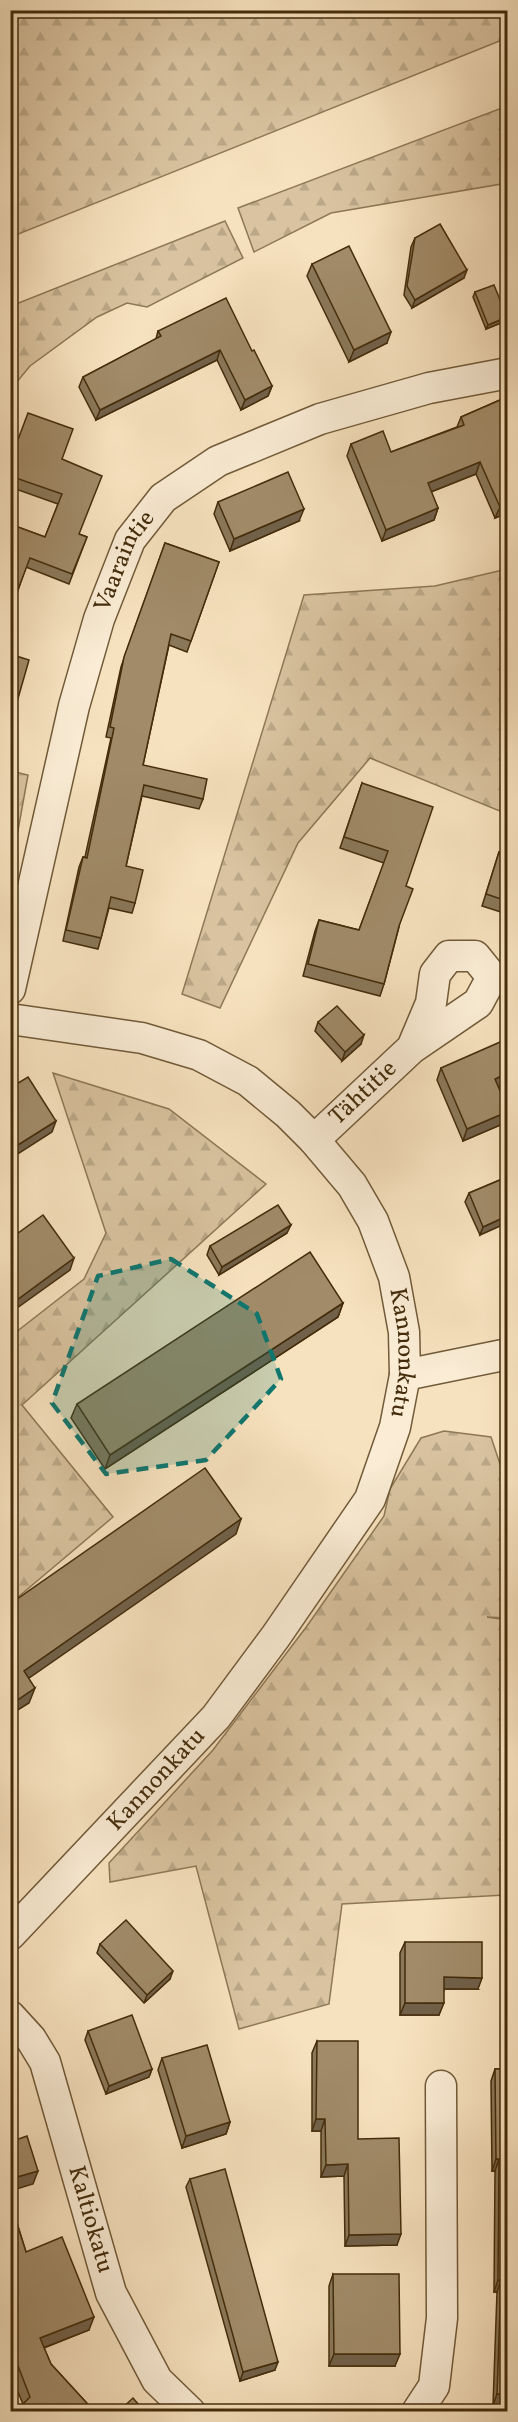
<svg xmlns="http://www.w3.org/2000/svg" width="518" height="2422" font-family="Vollkorn,serif">
	<style>
		.forest { fill: url(#forest-firs); stroke: #8e7856; stroke-width: 1.5 }
		.lines { fill: none; stroke-linecap: round; stroke-linejoin: round }
		.minor-casing { stroke: #715a38; stroke-width: 33 }
		.minor { stroke: #faecd5; stroke-width: 30 }
		.wall { fill: #8a785a; stroke: #442c0b; stroke-width: 1.5 }
		.shaded-wall { fill: #71614a; stroke: #442c0b; stroke-width: 1.5 }
		.building { fill: #a18b69; stroke: #442c0b; stroke-width: 1.5 }
		.marked { fill: #0f766e; fill-opacity: 0.2; stroke: #0f766e; stroke-width: 4.5; stroke-dasharray: 12 8; stroke-linejoin: round }
		.labels { text-anchor: middle; dominant-baseline: central; stroke-width: 5; stroke-linejoin: round; paint-order: stroke }
		.street-label { font-size: 24px; fill: #442c0b; stroke: #faecd5 }
	</style>
	<defs>
		<pattern id="forest-firs" width="22" height="20" patternUnits="userSpaceOnUse" patternTransform="scale(1.5)"><rect width="22" height="20" fill="#d9c3a0"/><path d="M5 1l3.5 6h-7zM16 11l3.5 6h-7z" fill="#bba888"/></pattern>
	</defs>
	<rect width="100%" height="100%" fill="#f7e2bf"/>
	<filter id="stains"><feTurbulence type="fractalNoise" baseFrequency=".00333" numOctaves="4"/><feColorMatrix values="0 0 0 0 .2 0 0 0 0 .09 0 0 0 0 .02 0 0 0 .5 -.17"/></filter>
	<radialGradient id="worn" r=".72"><stop offset=".6" stop-color="#630" stop-opacity="0"/><stop offset="1" stop-color="#630" stop-opacity=".3"/></radialGradient>
	<g class="forest">
		<path d="M11,10L507,11V38L11,237Z"/>
		<path d="M507,106V183L331,213L254,252L238,208Z"/>
		<path d="M225,221L243,258L147,307L127,303L97,317L30,366L11,389V306Z"/>
		<path d="M507,569V814L370,758L298,843L220,1008L182,994L304,595L435,586Z"/>
		<path d="M11,771L28,775L11,869L10,771Z"/>
		<path d="M53,1073L169,1109L266,1184L22,1405L113,1517L11,1603V1336L84,1279L106,1233Z"/>
		<path d="M444,1431L491,1437L507,1485V1618L487,1617L507,1620V1923L505,1895L342,1904L329,2004L239,2029L196,1866L110,1882L109,1863L213,1750L307,1626L384,1516L390,1489L421,1438Z"/>
	</g>
	<g class="lines">
		<defs>
			<g id="minor">
				<path id="s1" d="M10,989L74,706L99,619L130,540L163,498L218,461L320,419L429,388L508,373"/>
				<path id="s2" d="M10,1019L142,1038L199,1055L248,1081L288,1114L314,1140L352,1185L373,1221L394,1277L404,1332L405,1375L395,1427L370,1499L276,1636L216,1717L10,1935"/>
				<path id="s3" d="M314,1140L412,1048L478,1003L492,977L475,956H449L435,974L431,1003L412,1048"/>
				<path d="M405,1375L508,1354"/>
				<path id="s4" d="M10,2016L31,2039L45,2062L111,2293L157,2380L190,2412"/>
				<path d="M417,2412L434,2386L442,2318L441,2086"/>
			</g>
		</defs>
		<use href="#minor" class="minor-casing"/>
		<use href="#minor" class="minor"/>
	</g>
	<g class="wall">
		<path d="M415,238L464,278L412,308L404,295L411,247Z"/>
		<path d="M312,264L387,343L349,362L307,276Z"/>
		<path d="M475,292L507,317L506,321L486,329L473,297Z"/>
		<path d="M158,331L252,351L272,386L268,396L241,410L217,360L96,420L79,387L83,377L156,339Z"/>
		<path d="M507,397V513L495,518L476,474L431,492L438,508L434,520L382,541L347,456L351,444L391,452L457,427L461,417Z"/>
		<path d="M62,459L79,534L87,537L69,584L26,567L14,602L10,601V524L45,537L58,504L10,487V461Z"/>
		<path d="M218,502L299,521L230,551L214,514Z"/>
		<path d="M165,543L219,562L187,652L169,645L143,765L203,799L199,809L142,796L126,866L135,903L132,913L109,908L101,938L98,949L63,941L79,867L83,857H85L111,738L106,737L121,667Z"/>
		<path d="M362,783L406,886L399,927L384,984L380,996L303,976L315,931L319,920L359,930L384,863L340,848Z"/>
		<path d="M499,852L507,855V914L482,906Z"/>
		<path d="M318,1022L361,1044L342,1061L315,1031Z"/>
		<path d="M441,1068L499,1087L505,1123L463,1141L437,1080Z"/>
		<path d="M507,1177L480,1235L465,1202L469,1193Z"/>
		<path d="M287,1233L219,1275L207,1255L210,1246Z"/>
		<path d="M343,1303L338,1317L105,1469L71,1418L77,1404Z"/>
		<path d="M405,1942L478,1989H444L439,2015H400V1953Z"/>
		<path d="M100,1944L170,1979L144,2003L97,1953Z"/>
		<path d="M88,2031L152,2069L149,2077L106,2094L85,2040Z"/>
		<path d="M317,2041L358,2139L397,2245L345,2246L344,2176L321,2177V2131H312V2053Z"/>
		<path d="M162,2058L230,2122L226,2134L182,2148L158,2070Z"/>
		<path d="M495,2069H507V2406L493,2405L497,2292H494L495,2171H492L491,2081Z"/>
		<path d="M190,2179L275,2370L240,2381L186,2187Z"/>
		<path d="M10,2201L26,2252L89,2330L44,2348L51,2364L95,2412L23,2404L10,2373Z"/>
		<path d="M333,2274L395,2366H329V2286Z"/>
	</g>
	<g class="shaded-wall">
		<path d="M467,270L464,278L412,308L415,300Z"/>
		<path d="M507,317L506,321L486,329L488,325Z"/>
		<path d="M391,332L387,343L349,362L354,350Z"/>
		<path d="M220,350L217,360L96,420L100,410Z"/>
		<path d="M272,386L268,396L241,410L245,400Z"/>
		<path d="M480,462L476,474L423,495L428,483Z"/>
		<path d="M507,503V513L495,518L500,507Z"/>
		<path d="M438,508L434,520L382,541L386,530Z"/>
		<path d="M304,509L299,521L230,551L234,539Z"/>
		<path d="M364,1035L361,1044L342,1061L345,1052Z"/>
		<path d="M507,1073V1084L491,1090L495,1079Z"/>
		<path d="M507,1112V1117L505,1123L463,1141L467,1129Z"/>
		<path d="M56,1121L52,1132L10,1159V1150Z"/>
		<path d="M507,1216V1223L480,1235L483,1227Z"/>
		<path d="M291,1225L287,1233L219,1275L222,1267Z"/>
		<path d="M74,1258L70,1270L10,1313V1305Z"/>
		<path d="M343,1303L338,1317L105,1469L110,1455Z"/>
		<path d="M241,1519L236,1534L19,1685L24,1671Z"/>
		<path d="M35,1688L29,1703L10,1715V1705Z"/>
		<path d="M173,1971L170,1979L144,2003L147,1995Z"/>
		<path d="M444,1977L482,1978L478,1989H439Z"/>
		<path d="M405,2003H444L439,2015H400Z"/>
		<path d="M152,2069L149,2077L106,2094L109,2086Z"/>
		<path d="M316,2119H325L321,2131H312Z"/>
		<path d="M230,2122L226,2134L182,2148L186,2136Z"/>
		<path d="M496,2159H499L495,2171H492Z"/>
		<path d="M348,2164L344,2176L321,2177L326,2165Z"/>
		<path d="M38,2171L33,2184L10,2191V2179Z"/>
		<path d="M401,2234L397,2245L345,2246L349,2235Z"/>
		<path d="M498,2280H501L497,2292H494Z"/>
		<path d="M94,2317L89,2330L35,2351L40,2338Z"/>
		<path d="M334,2354H400L395,2366H329Z"/>
		<path d="M15,2358L10,2369V2360Z"/>
		<path d="M278,2362L275,2370L240,2381L243,2372Z"/>
		<path d="M497,2394H507V2406L493,2405Z"/>
	</g>
	<g class="building">
		<path d="M440,224L467,270L415,300L407,286L415,238Z"/>
		<path d="M349,246L391,332L354,350L312,264Z"/>
		<path d="M494,285L507,317L488,325L475,292Z"/>
		<path d="M226,298L252,351L254,350L272,386L245,400L220,350L100,410L83,377L161,336L158,331Z"/>
		<path d="M507,397V503L500,507L480,462L428,483L438,508L386,530L351,444L383,431L391,452L464,425L461,417Z"/>
		<path d="M28,413L73,429L62,459L102,476L79,534L87,537L72,574L30,558L17,592L10,590V524L45,537L62,494L10,476V461Z"/>
		<path d="M288,472L304,509L234,539L218,502Z"/>
		<path d="M165,543L219,562L191,641L171,634L143,765L207,779L203,799L144,785L126,866L143,870L135,903L111,897L101,938L66,930L83,857L87,858L114,728L110,727L124,657Z"/>
		<path d="M10,654L29,660L11,723L15,724L10,745Z"/>
		<path d="M362,783L433,807L406,886L413,889L399,926L384,984L308,964L319,920L359,930L388,851L344,837Z"/>
		<path d="M499,852L507,855V901L486,894Z"/>
		<path d="M337,1006L364,1035L345,1052L318,1022Z"/>
		<path d="M507,1039V1073L495,1079L507,1107V1112L467,1129L441,1068Z"/>
		<path d="M28,1077L56,1121L10,1150V1088Z"/>
		<path d="M507,1177V1216L483,1227L469,1193Z"/>
		<path d="M278,1205L291,1225L222,1267L210,1246Z"/>
		<path d="M43,1215L74,1258L10,1305V1239Z"/>
		<path d="M310,1252L343,1303L110,1455L77,1404Z"/>
		<path d="M205,1468L241,1519L24,1671L35,1688L10,1705V1604Z"/>
		<path d="M126,1920L173,1971L147,1995L100,1944Z"/>
		<path d="M405,1942H482V1978L444,1977V2003H405Z"/>
		<path d="M132,2015L152,2069L109,2086L88,2031Z"/>
		<path d="M317,2041H358V2139L399,2138L401,2234L349,2235L348,2164L326,2165L325,2119H316Z"/>
		<path d="M207,2045L230,2122L186,2136L162,2058Z"/>
		<path d="M495,2069H507V2394H497L501,2280H498L499,2159H496Z"/>
		<path d="M27,2136L38,2171L10,2179V2142Z"/>
		<path d="M225,2169L278,2362L243,2372L190,2179Z"/>
		<path d="M10,2201L26,2252L62,2237L94,2317L40,2338L51,2364L95,2412H15L30,2397L15,2358L10,2360Z"/>
		<path d="M333,2274H399L400,2354H334Z"/>
		<path d="M133,2398L145,2412H118Z"/>
	</g>
	<path class="marked" d="M171,1259L257,1314L281,1379L206,1460L106,1474L52,1403L98,1276Z"/>
	<g class="labels">
		<g class="street-label">
			<text stroke="none"><textPath href="#s1" startOffset="444">Vaaraintie</textPath></text>
			<text stroke="none"><textPath href="#s3" startOffset="68">Tähtitie</textPath></text>
			<text stroke="none"><textPath href="#s2" startOffset="574">Kannonkatu</textPath></text>
			<text transform="translate(157 1780) rotate(-47)">Kannonkatu</text>
			<text stroke="none"><textPath href="#s4" startOffset="222">Kaltiokatu</textPath></text>
		</g>
	</g>
	<rect width="518" height="2422" fill="none" stroke="#f7e2bf" stroke-width="36"/>
	<rect x="12" y="12" width="494" height="2398" fill="none" stroke="#442c0b" stroke-width="3"/>
	<rect x="18" y="18" width="482" height="2386" fill="none" stroke="#442c0b" stroke-width="1.5"/>
	<rect width="100%" height="100%" filter="url(#stains)"/>
	<rect width="100%" height="100%" fill="url(#worn)"/>
</svg>
